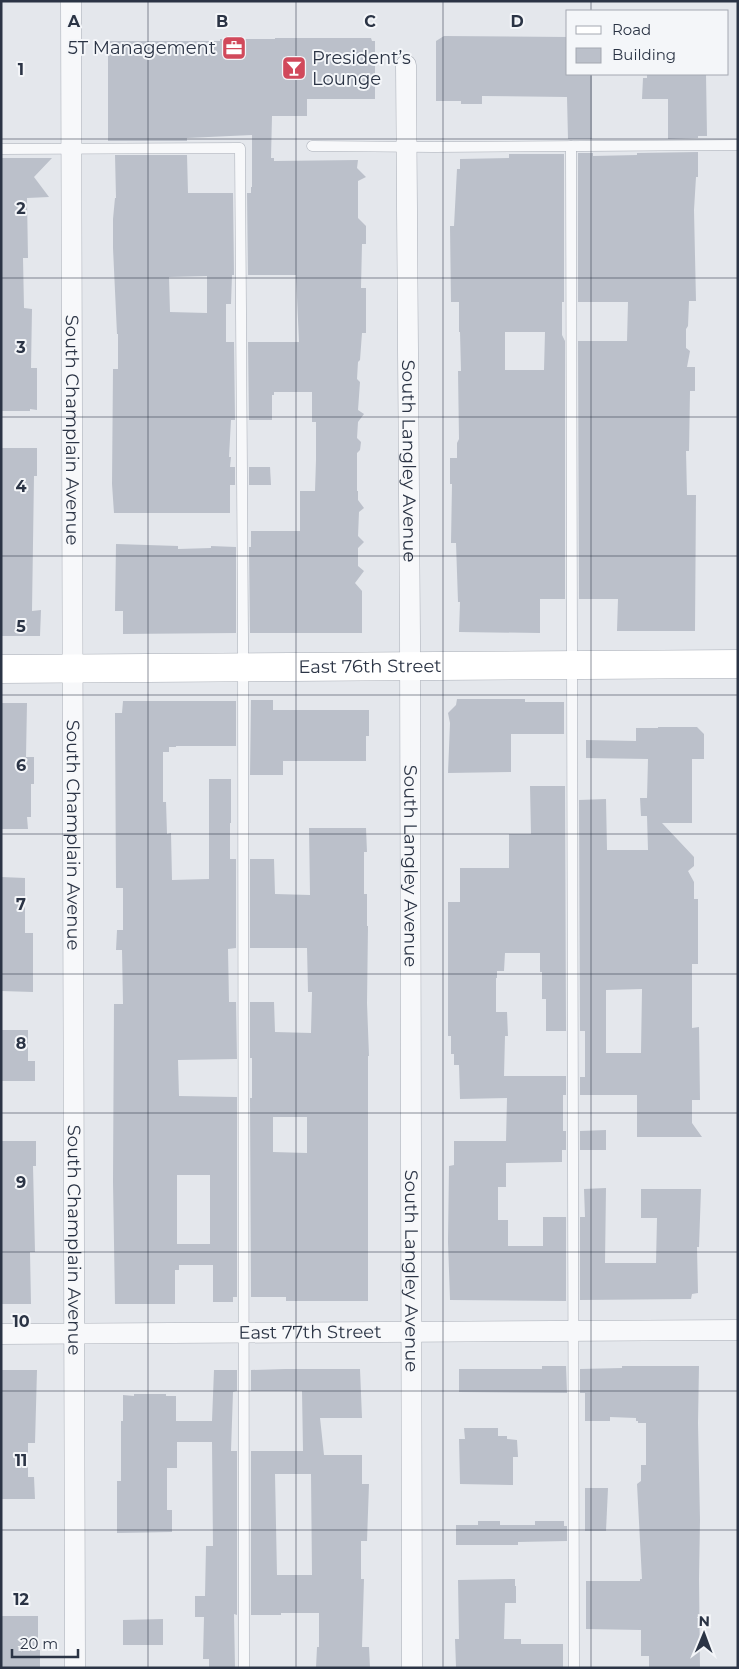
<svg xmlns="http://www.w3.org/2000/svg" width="739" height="1669" font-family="Montserrat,sans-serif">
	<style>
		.building { fill: #bbc0ca; fill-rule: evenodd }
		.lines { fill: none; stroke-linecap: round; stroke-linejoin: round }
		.lane-casing { stroke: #a9aeb7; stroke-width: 11 }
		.street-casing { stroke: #a9aeb7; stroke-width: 21 }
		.secondary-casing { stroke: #a9aeb7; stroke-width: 29 }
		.lane { stroke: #f7f8fa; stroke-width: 10 }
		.street { stroke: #f7f8fa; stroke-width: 20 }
		.secondary { stroke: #fff; stroke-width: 28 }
		.grid { fill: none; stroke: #2b3445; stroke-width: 1; stroke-opacity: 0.55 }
		.labels { text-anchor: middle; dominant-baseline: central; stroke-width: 4; stroke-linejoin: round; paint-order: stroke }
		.poi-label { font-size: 18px; fill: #2b3445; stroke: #f4f6f9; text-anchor: end }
		.street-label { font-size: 18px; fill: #2b3445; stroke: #f4f6f9 }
		.grid-label { font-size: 16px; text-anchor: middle; font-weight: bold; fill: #2b3445; stroke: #f4f6f9; stroke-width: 4; stroke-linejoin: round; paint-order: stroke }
	</style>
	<rect width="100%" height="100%" fill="#e4e7ec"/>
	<g class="building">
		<path d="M444,36L568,37V74H592V139H568L567,97L482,96V104H461V101H436V41Z"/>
		<path d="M275,38H371L372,41H375V99H307V116H272L271,158H274V161L358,160L357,168L366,177L358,181V218L366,226V244H362L361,288H366V333H362L360,360L358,362L357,379L360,382L358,410L364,414L358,422L357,438L361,442L360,450L357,453V491H358V500L364,508L359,512L358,536L364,542L358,548V566L364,571L355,583L362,591V633H250L249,547H251V531H300V491H315L316,460V422H312V392H274V395H272V420H249L248,342H299L296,275H248L247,193H251V187H252V135L187,138V141H108V41H220V39H275Z"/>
		<path d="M647,74H706L707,136H698V138L668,139V99H642L643,78H647Z"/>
		<path d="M698,152V177H696L694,210L696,301H689L688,326L686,329V348L690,351L687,367H695V391H690L689,451H686L687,495H696L695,631H617L618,599H579L578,341H627L628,302H578V153H593V156L637,155V153Z"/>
		<path d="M509,154H564V302H562V335L565,341V599H540V633L459,632L460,602H458L456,543H451L452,484H450V458H457V443L459,439L458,371H461L460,332H459V302H451L450,226H454L457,169H460V159L509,158ZM505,332H545L544,370H505Z"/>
		<path d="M115,155H187L188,193H233L234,275H232L231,304H226V342H234L235,420H231L229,457H231L230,467H235V485H230V513H114L112,484L113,369H118V334H117L113,248V219L115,198H116ZM207,276V313L170,312L169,277Z"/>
		<path d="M1,158H52L34,177L49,197L27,198L28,258H23L24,308L32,309L31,368H37V410L30,409V411H1Z"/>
		<path d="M1,448H37V476H34L32,611L41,610L40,636H1Z"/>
		<path d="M249,467H270L271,485H249Z"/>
		<path d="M116,544L178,546V549L211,548V546L236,547V633L123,634V611H115Z"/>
		<path d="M457,699H525V702H564V734H511V772L448,773L450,723L448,713L456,705Z"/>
		<path d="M251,700H273V710H369V736H366V761H283V775H250Z"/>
		<path d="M123,701H236V746H176V747H169V752H163V802H166L167,834L171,833L172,880L209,879V779H231V823H230V859H236V948L228,949L229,1002H236L237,1059L178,1060L179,1096L237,1097V1297H233V1302H213V1265H179V1270H175V1304H115L113,1182L114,1004H123L122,950H116L117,930H123V888H116L115,713H122ZM177,1175H210V1244H177Z"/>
		<path d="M1,703H27L26,757H34V784H31V817H27L28,829H1Z"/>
		<path d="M658,727H697L704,734V759H692V823H662L694,857V866L688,871L694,882V899H698V964H692V1028L699,1027L700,1100H692V1123L702,1137H637V1095H580V1077H585V1031H580L579,800L606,799L607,850H648L647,816H641L640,798H647L648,759L586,758V740L636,741V728H658ZM642,989L641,1053H606V990Z"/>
		<path d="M530,786H565L566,1031H546V999H542V972H540V953H505L504,971H497V978H496V1012H507L508,1036H505L504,1076H566V1095H563V1131H566V1150H562V1162L506,1163V1187H498V1220H508V1246H543V1217H566V1301L450,1300L448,1242L449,1166L454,1165V1141H506L507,1098L460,1099L459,1065H454V1054H451V1036H448V902H460V868H509V834H531Z"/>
		<path d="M309,828H366L367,852H364V894H367V926H368L367,1003L369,1056H368V1301H286V1297H251L250,1098H252V1058H250V1002H274L275,1032L311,1033L312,992H308L307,948H250V859H274L275,894L310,895ZM273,1117H307V1153L273,1152Z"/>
		<path d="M1,877L25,878V933H33V992L1,991Z"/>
		<path d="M1,1030H28V1061H35V1081H1Z"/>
		<path d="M606,1130V1150H580V1131Z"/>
		<path d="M1,1141H36V1166H33L35,1252H30L31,1304H1Z"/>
		<path d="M606,1188L605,1263H656L657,1218H641V1189H701L699,1247H697L698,1293L692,1294L691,1299L580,1300V1217H585L584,1189Z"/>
		<path d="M542,1366H566L567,1393L459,1392V1369H542Z"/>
		<path d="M622,1366H699L698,1423L700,1520L699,1579L700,1668H649V1656H641V1630L586,1629V1581H640V1579H642L637,1484L641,1481V1465H646V1423H638V1421H636V1418L610,1417V1421H585V1393H580V1369L622,1368Z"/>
		<path d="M285,1369H360L362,1418H320L324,1455H362V1484H369L367,1541H361V1579H364L362,1647H369L370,1668H316L317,1647H319V1613H281V1615H251V1451H303L302,1391H251V1370ZM275,1474H311L312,1575H277Z"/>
		<path d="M1,1370H37L35,1443H28V1477H34L35,1499H1Z"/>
		<path d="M214,1370H237V1391L233,1392L231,1451H237V1615L234,1614L235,1668H209V1659H203L204,1617H195V1596H205L206,1546H213L212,1442H177V1468H167V1510H172V1532L117,1533V1481H121V1421H123V1395L134,1396V1394H166V1396H176V1421H212Z"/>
		<path d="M464,1428H498V1436H507V1439L517,1440L518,1457H513V1485L460,1484L459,1439H465Z"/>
		<path d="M585,1488H608L606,1531H585Z"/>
		<path d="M478,1521H500V1525H535V1521H564V1526H567V1541L518,1542V1545H456V1525H478Z"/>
		<path d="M515,1579V1586H516V1603H505L504,1639H521V1644H563V1667H456L455,1639H459L458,1580Z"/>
		<path d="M1,1616H38V1650H40V1668H1Z"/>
		<path d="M163,1619V1645H123V1620Z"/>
	</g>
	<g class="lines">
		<defs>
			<g id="lane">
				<path d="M312,146L434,147L738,145"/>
				<path d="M571,146L574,1668"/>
				<path d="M1,149L240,148L243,637L244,1668"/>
			</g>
			<g id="street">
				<path id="s1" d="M71,1L75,1668"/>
				<path id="s2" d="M406,65L410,636L412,1668"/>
				<path id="s3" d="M1,1334L738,1330"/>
			</g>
			<g id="secondary">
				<path id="s4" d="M1,669L738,664"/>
			</g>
		</defs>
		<use href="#lane" class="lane-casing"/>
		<use href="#street" class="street-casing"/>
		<use href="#secondary" class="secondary-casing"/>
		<use href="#lane" class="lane"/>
		<use href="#street" class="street"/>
		<use href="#secondary" class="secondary"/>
	</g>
	<path class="grid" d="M148,1V1668M296,1V1668M443,1V1668M591,1V11M591,74V1668M1,139H738M1,278H738M1,417H738M1,556H738M1,695H738M1,834H738M1,974H738M1,1113H738M1,1252H738M1,1391H738M1,1530H738"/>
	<defs>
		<symbol id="office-square" viewBox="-11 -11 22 22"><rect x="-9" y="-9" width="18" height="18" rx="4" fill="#d1495b" stroke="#f4f6f9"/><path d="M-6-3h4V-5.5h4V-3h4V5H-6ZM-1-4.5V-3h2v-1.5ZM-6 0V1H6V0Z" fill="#fff"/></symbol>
		<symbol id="bar-square" viewBox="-11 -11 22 22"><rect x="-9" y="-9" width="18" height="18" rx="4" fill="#d1495b" stroke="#f4f6f9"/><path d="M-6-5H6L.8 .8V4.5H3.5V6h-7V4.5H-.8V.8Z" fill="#fff"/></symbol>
	</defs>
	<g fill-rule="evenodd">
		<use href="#office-square" x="220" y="34" width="28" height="28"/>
		<use href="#bar-square" x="280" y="54" width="28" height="28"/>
	</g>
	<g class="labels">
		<g class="poi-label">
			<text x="216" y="48">5T Management</text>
			<text x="312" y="58" text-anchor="start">President’s<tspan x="312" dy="21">Lounge</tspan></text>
		</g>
		<g class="street-label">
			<text stroke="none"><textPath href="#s1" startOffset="429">South Champlain Avenue</textPath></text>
			<text stroke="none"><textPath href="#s2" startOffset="396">South Langley Avenue</textPath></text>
			<text stroke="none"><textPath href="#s4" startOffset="369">East 76th Street</textPath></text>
			<text stroke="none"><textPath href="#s1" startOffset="834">South Champlain Avenue</textPath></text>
			<text stroke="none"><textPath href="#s2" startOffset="801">South Langley Avenue</textPath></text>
			<text stroke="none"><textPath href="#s1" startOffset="1239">South Champlain Avenue</textPath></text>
			<text stroke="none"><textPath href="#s2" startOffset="1206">South Langley Avenue</textPath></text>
			<text stroke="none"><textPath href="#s3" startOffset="309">East 77th Street</textPath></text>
		</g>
	</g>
	<g class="grid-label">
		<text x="74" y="27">A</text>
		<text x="222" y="27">B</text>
		<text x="370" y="27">C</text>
		<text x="517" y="27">D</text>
		<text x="21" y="75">1</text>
		<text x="21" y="214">2</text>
		<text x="21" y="353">3</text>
		<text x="21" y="492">4</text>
		<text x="21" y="632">5</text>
		<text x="21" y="771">6</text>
		<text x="21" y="910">7</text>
		<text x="21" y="1049">8</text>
		<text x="21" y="1188">9</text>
		<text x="21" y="1327">10</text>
		<text x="21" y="1466">11</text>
		<text x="21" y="1605">12</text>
	</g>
	<rect width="739" height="1669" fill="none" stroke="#2b3445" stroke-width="5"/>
	<rect x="566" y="10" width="162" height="65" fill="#f4f6f9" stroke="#a4a8b1"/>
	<rect x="576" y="26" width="25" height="8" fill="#ffffff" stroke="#a4a8b1"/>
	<text x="612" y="35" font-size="15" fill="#2b3445">Road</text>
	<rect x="576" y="48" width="25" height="15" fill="#bbc0ca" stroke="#a4a8b1"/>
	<text x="612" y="60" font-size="15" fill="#2b3445">Building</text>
	<g transform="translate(704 1634) rotate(1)" stroke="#f4f6f9" stroke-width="4" paint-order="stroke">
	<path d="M0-4L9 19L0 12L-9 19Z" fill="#2b3445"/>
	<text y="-8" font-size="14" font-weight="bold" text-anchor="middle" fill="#2b3445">N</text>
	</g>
	<path d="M12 1649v8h66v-8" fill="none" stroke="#2b3445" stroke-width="2.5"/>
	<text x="20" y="1649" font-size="15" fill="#2b3445" stroke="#f4f6f9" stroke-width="4" paint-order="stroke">20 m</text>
</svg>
